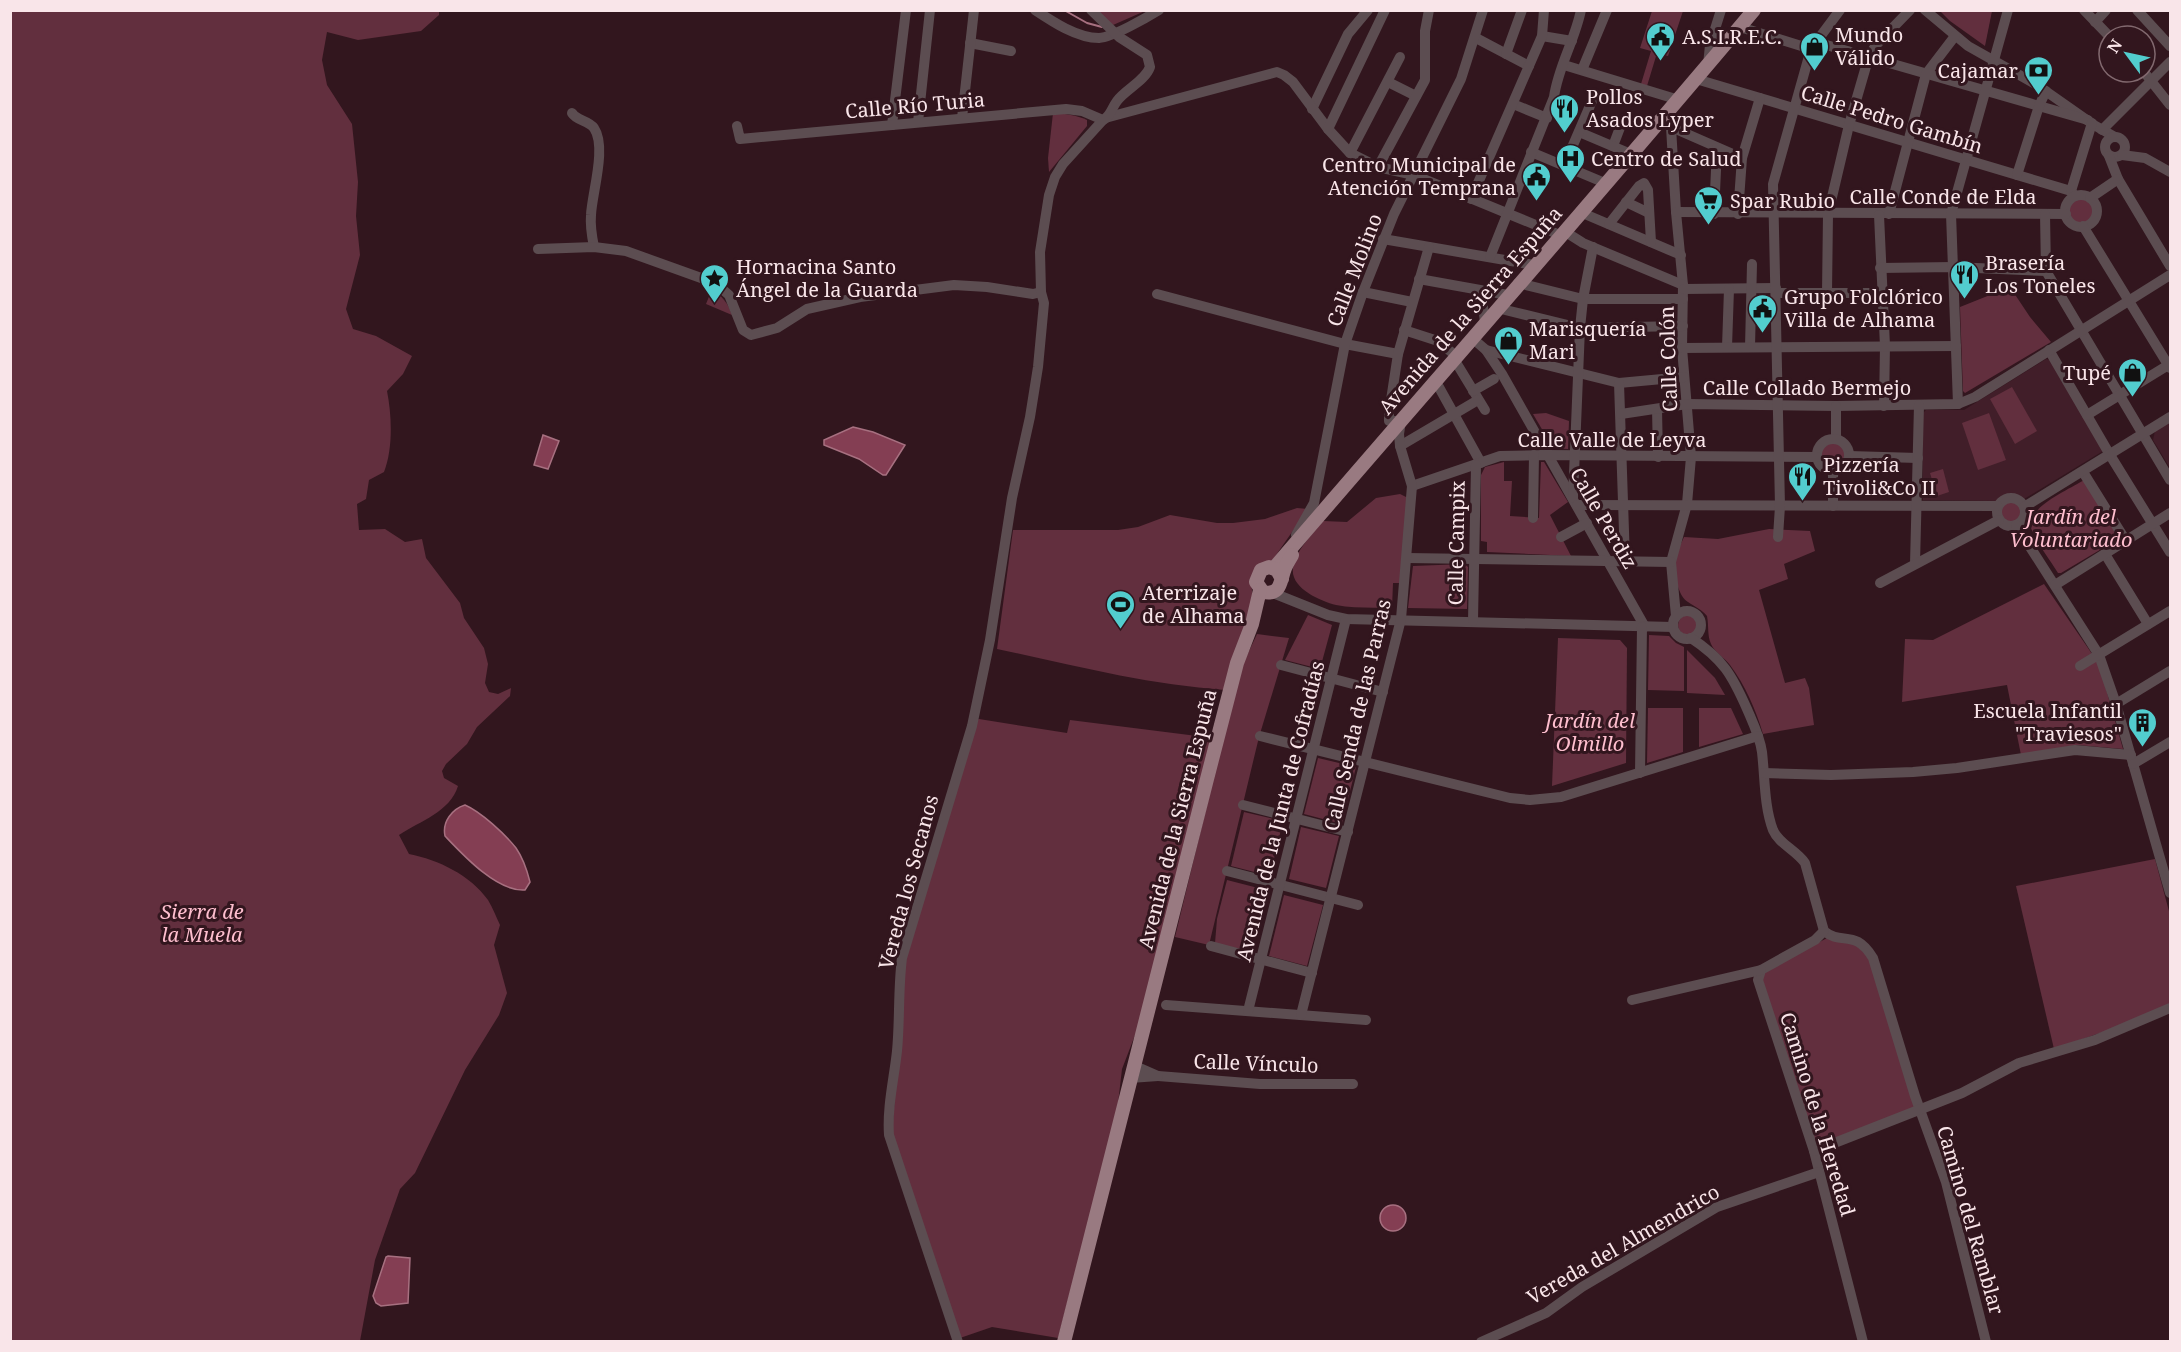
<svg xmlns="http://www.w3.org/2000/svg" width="2181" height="1352" font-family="'Noto Serif',serif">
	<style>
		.built { fill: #411e29 }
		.green { fill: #622f3e }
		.water { fill: #843e53; stroke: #a77080; stroke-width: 1.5 }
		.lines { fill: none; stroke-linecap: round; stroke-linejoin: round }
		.stream { stroke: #a77080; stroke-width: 2 }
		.minor { stroke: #5c4d51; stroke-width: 10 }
		.major { stroke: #997a81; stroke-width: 14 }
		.labels { text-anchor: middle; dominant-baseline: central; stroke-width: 6; stroke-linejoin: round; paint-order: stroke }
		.poi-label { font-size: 20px; fill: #f9e5e9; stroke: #32161e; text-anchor: start }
		.street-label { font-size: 20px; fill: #f9e5e9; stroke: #32161e }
		.park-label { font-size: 20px; font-style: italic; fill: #febece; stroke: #32161e }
	</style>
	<rect width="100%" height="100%" fill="#32161e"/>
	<g class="built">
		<path d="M2046,359L2051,360L2103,451L2024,499L2010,494L2003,496L1997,501L1923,500V413L1926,410H1964Z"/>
		<path d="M2170,422V468L2153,440L2155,431Z"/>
	</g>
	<g class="green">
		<path d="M10,11H439V15L421,31L358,40L327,32L322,60L327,85L352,124L358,182L356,216L360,255L346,309L353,329L376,336L412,356L403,374L387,391C392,416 393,449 384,472L369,480L366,499L357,504L359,530L385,529L405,542L422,539L426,558L460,603L464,618L484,648L488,664L485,683L489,692L498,694L511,688L510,696L477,727L467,744L446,764L442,771L444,778L458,786C450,812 420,821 399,835L409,854C439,860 470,875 488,900C493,908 496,917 500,925L494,945L507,993L499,1015L465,1070L415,1173L400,1189L375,1260L360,1341H11Z"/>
		<path d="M1096,11H1145L1113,25Z"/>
		<path d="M1652,11H1683L1668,56L1657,53L1647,86L1641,84L1651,51L1640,48Z"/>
		<path d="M1940,11H1992L1985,46L1950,21Z"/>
		<path d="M1053,113C1066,114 1076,115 1087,120V126L1049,172L1048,158Z"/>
		<circle cx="2081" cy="210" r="13"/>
		<path d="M2010,287L2030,317L2051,342L1965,393L1963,391L1960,307Z"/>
		<path d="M712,289C722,296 728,303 732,315L706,304Z"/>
		<path d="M2012,387L2037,431L2015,444L1990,399Z"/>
		<path d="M1546,413L1569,421L1568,449L1553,448L1533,414Z"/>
		<path d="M1989,413L2006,460L1978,470L1962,423Z"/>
		<circle cx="1833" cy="455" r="14"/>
		<path d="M1504,462V481H1512L1510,516L1539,518L1541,462H1544L1568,502L1550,515L1571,556L1487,552V542L1481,541V475L1485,467Z"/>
		<path d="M1943,469L1949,492L1937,496L1930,473Z"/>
		<path d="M2084,480L2120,538L2061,573H2058C2050,560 2036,542 2031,528C2025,508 2070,489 2084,480Z"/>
		<path d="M1400,494L1408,498L1401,583H1393L1392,608C1374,607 1354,609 1336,605C1320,601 1290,588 1293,568C1295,551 1313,534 1323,521L1347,522L1376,498Z"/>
		<circle cx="2011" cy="512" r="11"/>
		<path d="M1297,508L1308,509L1274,558L1251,581L1253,600L1225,690C1148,685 1072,665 997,649L1013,530H1118L1138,527L1170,515L1217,523H1233L1265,519Z"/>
		<path d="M1769,529L1810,531L1815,551L1784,564L1788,579L1759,590L1785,683L1805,678L1809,688L1814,725L1763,734C1756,710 1745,685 1730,665C1725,658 1715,653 1711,644C1707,635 1709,626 1707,616C1701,609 1695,607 1688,602C1677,595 1674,572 1675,560C1676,553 1681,544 1684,537L1718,539Z"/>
		<path d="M1464,564L1468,567L1467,609L1408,608L1413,566Z"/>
		<path d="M2044,584L2099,664L2123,749L2077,745L2021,755L2007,685L1902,702L1905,639L1933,640Z"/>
		<path d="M1308,615L1332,625L1320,669L1285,660Z"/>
		<circle cx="1688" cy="625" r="10"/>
		<path d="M1257,634L1289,638L1259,737L1209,945L1175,937L1232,702L1242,666Z"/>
		<path d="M1649,635L1669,636L1676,643L1684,647V691L1648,690Z"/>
		<path d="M1558,638L1620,640L1627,648L1626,763L1552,786Z"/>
		<path d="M1687,650L1715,678L1725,695L1687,693Z"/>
		<path d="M1648,708H1683V752L1647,763Z"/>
		<path d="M1699,708H1731L1743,734L1699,747Z"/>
		<path d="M979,719L1067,733L1070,720L1213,738L1140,1022L1122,1069L1117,1112L1058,1338L992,1327L960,1338L892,1133L906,956L976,720Z"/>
		<path d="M1318,758L1356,767L1342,824L1304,814Z"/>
		<path d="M1244,812L1283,821L1270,876L1231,866Z"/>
		<path d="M1301,827L1339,836L1326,888L1289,879Z"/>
		<path d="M2155,859L2170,915V1004L2123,1025L2054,1049L2016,886Z"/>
		<path d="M1227,880L1266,890L1250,952L1215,943L1217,919Z"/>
		<path d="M1284,895L1323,905L1307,966L1269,956Z"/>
		<path d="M1827,938L1855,944L1869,957L1916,1108L1815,1146L1762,978L1765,971Z"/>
	</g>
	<g class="water">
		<path d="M853,427L873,432L905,445L886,475H883L859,459L824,445V440Z"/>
		<path d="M543,435L559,441L548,469L534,465Z"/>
		<path d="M465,805C481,812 505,834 516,848C523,858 527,870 530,882L525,890C497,892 463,855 445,836C442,822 452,809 465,805Z"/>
		<circle cx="1393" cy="1218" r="13"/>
		<path d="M388,1256L410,1258L408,1303L381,1306L376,1303L373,1296L386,1257Z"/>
	</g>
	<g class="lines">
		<path class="stream" d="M1064,10L1087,23L1102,27"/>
		<g class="minor">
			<path d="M1035,10C1053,22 1077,38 1099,38C1113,37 1146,18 1159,10"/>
			<path d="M1925,10L1968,46L2037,85L2094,125L2115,137"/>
			<path d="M2084,10L2109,36"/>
			<path d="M2137,10L2170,46"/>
			<path d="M2095,22L2106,10"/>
			<path d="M1740,27L1811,49"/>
			<path d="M1542,36L1572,41"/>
			<path d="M1476,38L1529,66"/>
			<path d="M1816,42L2088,120"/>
			<path d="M970,43L1011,51"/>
			<path d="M1506,54L1522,10"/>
			<path d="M1564,65L1679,100"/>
			<path d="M1708,65L1710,45L1721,10"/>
			<path d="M1582,70L1607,10"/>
			<path d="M2144,72L2170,105"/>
			<path d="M1696,79L2071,191L2075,196"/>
			<path d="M1388,82L1416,96"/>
			<path d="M1513,104L1547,118"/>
			<path d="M1312,109L1348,34L1368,10"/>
			<path d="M572,113C577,121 588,120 594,128C607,147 592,193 591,215C590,226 592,237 594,247"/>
			<path d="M1109,117L1277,72L1284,75L1293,82L1328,129L1350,153L1378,167L1414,175L1560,235"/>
			<path d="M962,118L974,10"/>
			<path d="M918,122L930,10"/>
			<path d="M1612,122L1621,125L1613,146"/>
			<path d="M1670,124L1671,127L1742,158"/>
			<path d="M892,125L906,10"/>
			<path d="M737,126L740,139L1066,109L1082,111L1103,120"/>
			<path d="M1671,127L1676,212L1683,285L1682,348L1691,457L1687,504L1671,562L1676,616"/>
			<path d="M1328,129L1385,10"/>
			<path d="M2102,130L2170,62"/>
			<path d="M1579,132L1631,154"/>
			<circle cx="2115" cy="147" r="10"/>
			<path d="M1531,152L1605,183"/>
			<path d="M1350,153L1400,57"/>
			<path d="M2122,155L2145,158L2170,172"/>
			<path d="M2109,156L2118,179L2170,266"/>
			<path d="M1564,166L1592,101"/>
			<path d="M1378,167L1425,80V31L1429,10"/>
			<path d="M2017,175L2039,106L2046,91"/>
			<path d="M2071,191L2092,123"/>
			<circle cx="2081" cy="211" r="16"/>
			<path d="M2090,198L2118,179"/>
			<path d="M1471,199L1542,36L1544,10"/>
			<path d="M1626,202L1649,213"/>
			<path d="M1580,212L1681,255"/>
			<path d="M1676,212L2066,214"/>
			<path d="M1714,214L1717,148"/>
			<path d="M1738,214L1742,158L1760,98"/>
			<path d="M1889,214L1926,74L1955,36"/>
			<path d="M2045,214L2046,271L2170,480"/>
			<path d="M1879,215L1885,346L1884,406"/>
			<path d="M1609,224L1639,186L1644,183L1648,190L1651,242"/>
			<path d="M2083,226L2170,368"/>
			<path d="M1564,231L1583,243L1683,285"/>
			<path d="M1383,239L1534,265"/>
			<path d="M538,249L594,247L626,251L715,283L729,295L743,330L751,335L777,328L807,309L860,297L954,285L987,287L1033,294L1041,292"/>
			<path d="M1490,257L1554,97C1558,67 1575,40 1581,10"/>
			<path d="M1880,268L1953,267L2046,271"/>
			<path d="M1419,279L1508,295"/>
			<path d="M1518,283L1583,299H1683"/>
			<path d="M1684,289L1776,288"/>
			<path d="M1483,291V307L1485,322"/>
			<path d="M1363,292L1412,302"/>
			<path d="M1776,293H1881"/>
			<path d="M1827,293L1828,214L1849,125L1869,56L1876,45L1910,10"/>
			<path d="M1157,294L1345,344L1398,354"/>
			<path d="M1497,308L1580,328L1683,326"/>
			<path d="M1404,330L1438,341L1456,356"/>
			<path d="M1472,338L1486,350L1502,374L1645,627"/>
			<path d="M1727,347L1729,289"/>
			<path d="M1750,347L1752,264"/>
			<path d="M1682,348L1956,346"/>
			<path d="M1486,350L1619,383L1684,377"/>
			<path d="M2049,350L2110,455L2170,552"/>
			<path d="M1454,359L1485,410"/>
			<path d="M1435,380L1481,463"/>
			<path d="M1619,383L1625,561"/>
			<path d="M1473,391L1494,379"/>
			<path d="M1958,404L1951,214L2008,10"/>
			<path d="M1657,409L1658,457"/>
			<path d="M1621,414L1687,404L1836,406L1958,404L1975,397L2170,275"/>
			<path d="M2087,415L2170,364"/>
			<path d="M1836,439V406"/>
			<circle cx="1833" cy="455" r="16"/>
			<path d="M1400,446L1478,400"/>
			<path d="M1849,456L1918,458"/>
			<path d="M2083,472L2126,541"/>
			<path d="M1412,486L1500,456L1547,455L1817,457"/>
			<circle cx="2011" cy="512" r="14"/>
			<path d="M1573,498L1580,328L1583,299L1593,247"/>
			<path d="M1577,505L1998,506"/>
			<path d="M1833,506V471"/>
			<path d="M2024,507L2170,417"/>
			<path d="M1533,518L1534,455"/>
			<path d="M2016,525L2099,655L2116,704L2170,893"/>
			<path d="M1296,535L1314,503L1345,344L1363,292L1394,214L1461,79L1483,10"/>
			<path d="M1561,537L1587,523"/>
			<path d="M1778,537L1780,506L1773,184L1811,49L1840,10"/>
			<path d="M2105,554L2148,624"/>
			<path d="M1407,558L1671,562"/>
			<path d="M1915,564L1919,405"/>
			<path d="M1880,583L1999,520"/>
			<path d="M2055,585L2170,513"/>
			<path d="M1273,593L1328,615L1346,619L1673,627"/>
			<circle cx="1687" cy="625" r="14"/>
			<path d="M1473,621L1476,465"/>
			<path d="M1691,638C1723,659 1732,675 1747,709C1753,723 1760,737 1762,752C1765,778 1764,806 1773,830C1779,844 1796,850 1805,863L1824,931C1842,946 1855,928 1873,958L1915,1096L1946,1182L1986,1342"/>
			<path d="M1281,665L1383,692"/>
			<path d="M2080,666L2170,611"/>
			<path d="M2116,704L2170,671"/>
			<path d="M1260,736L1510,798L1530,800L1561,797L1758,736"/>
			<path d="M2133,764L2170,742"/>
			<path d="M1640,773L1642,627"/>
			<path d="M1764,773L1831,775L1913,772L1957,768L2075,750L2131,755"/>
			<path d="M1243,805L1348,832"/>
			<path d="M1227,871L1358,905"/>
			<path d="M1824,931L1815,940L1761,970L1758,980L1814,1151L1863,1342"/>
			<path d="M1211,946L1312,973"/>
			<path d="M1632,1000L1761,970"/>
			<path d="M1166,1005L1366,1020"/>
			<path d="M1248,1011L1346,619"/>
			<path d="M1301,1015L1401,619L1412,486L1400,446L1399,434L1401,421H1389V413L1398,354L1429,247"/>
			<path d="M1158,1076L1260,1084H1353"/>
			<path d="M1130,1078L1158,1076L1133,1065"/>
			<path d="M1814,1151L1962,1093L2019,1063L2095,1040L2170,1008"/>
			<path d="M958,1342L889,1135C887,1107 894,1079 897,1051C900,1020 898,989 902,958L972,726L990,640L1012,498L1030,417L1038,367L1044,303L1041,292L1040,252L1049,195L1055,177L1063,164L1103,120C1111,116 1111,109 1117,101C1126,89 1145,81 1150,67L1147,55L1119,37L1091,10"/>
			<path d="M1481,1342L1546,1313L1582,1287L1717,1207L1819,1172"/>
		</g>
		<g class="major">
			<path d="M1274,568C1434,382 1596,198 1754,10"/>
			<path d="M1282,579L1277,570L1269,567L1261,570L1256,582L1263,592C1282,596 1280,580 1285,568C1287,563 1290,559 1292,555"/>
			<path d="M1064,1342L1207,779L1237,663L1252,624L1260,590"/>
		</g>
	</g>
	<defs>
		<symbol id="civic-pin" viewBox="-11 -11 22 30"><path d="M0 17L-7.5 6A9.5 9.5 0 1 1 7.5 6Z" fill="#52cdce" stroke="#32161e"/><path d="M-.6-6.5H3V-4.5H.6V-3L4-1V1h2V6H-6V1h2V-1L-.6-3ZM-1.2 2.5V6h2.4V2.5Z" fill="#111"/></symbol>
		<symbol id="shop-pin" viewBox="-11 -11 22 30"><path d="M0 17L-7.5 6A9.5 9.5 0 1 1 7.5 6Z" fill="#52cdce" stroke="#32161e"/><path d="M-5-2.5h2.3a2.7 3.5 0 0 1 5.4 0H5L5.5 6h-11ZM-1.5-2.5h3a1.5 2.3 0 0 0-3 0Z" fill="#111"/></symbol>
		<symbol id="bank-pin" viewBox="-11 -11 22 30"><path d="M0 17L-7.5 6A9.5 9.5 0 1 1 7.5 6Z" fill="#52cdce" stroke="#32161e"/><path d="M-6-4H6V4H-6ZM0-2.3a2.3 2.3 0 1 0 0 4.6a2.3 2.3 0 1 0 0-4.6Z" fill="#111"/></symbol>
		<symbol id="restaurant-pin" viewBox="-11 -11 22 30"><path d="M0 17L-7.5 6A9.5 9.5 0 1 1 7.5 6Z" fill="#52cdce" stroke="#32161e"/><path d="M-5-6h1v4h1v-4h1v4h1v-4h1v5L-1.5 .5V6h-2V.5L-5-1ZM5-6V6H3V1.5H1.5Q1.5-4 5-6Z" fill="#111"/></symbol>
		<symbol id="hospital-pin" viewBox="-11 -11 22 30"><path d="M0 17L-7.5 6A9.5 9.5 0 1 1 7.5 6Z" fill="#52cdce" stroke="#32161e"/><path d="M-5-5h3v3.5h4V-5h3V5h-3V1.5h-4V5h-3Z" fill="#111"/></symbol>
		<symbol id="supermarket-pin" viewBox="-11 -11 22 30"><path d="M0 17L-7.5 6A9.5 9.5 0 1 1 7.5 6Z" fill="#52cdce" stroke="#32161e"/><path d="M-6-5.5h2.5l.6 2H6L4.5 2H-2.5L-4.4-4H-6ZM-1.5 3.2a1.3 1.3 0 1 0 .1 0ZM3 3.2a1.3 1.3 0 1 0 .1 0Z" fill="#111"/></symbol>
		<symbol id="sight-pin" viewBox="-11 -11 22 30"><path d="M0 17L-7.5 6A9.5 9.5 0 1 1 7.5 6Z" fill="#52cdce" stroke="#32161e"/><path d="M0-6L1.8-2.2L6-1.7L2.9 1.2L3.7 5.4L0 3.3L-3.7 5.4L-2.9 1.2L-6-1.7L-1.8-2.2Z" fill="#111"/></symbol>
		<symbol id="stadium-pin" viewBox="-11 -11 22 30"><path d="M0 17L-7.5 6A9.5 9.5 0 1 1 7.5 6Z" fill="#52cdce" stroke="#32161e"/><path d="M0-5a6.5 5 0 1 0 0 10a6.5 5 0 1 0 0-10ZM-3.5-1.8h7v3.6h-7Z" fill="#111"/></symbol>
		<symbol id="building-pin" viewBox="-11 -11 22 30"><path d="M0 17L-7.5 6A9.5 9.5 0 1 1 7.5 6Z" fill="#52cdce" stroke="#32161e"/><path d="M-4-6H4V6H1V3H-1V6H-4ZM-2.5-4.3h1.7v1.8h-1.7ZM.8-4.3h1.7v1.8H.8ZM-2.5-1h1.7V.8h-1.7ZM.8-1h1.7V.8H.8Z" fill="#111"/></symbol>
	</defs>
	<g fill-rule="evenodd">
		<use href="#civic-pin" x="1644" y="20" width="33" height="45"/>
		<use href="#shop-pin" x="1798" y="30" width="33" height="45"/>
		<use href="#bank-pin" x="2022" y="54" width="33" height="45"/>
		<use href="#restaurant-pin" x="1548" y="92" width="33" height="45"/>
		<use href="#hospital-pin" x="1554" y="142" width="33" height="45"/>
		<use href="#civic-pin" x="1520" y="160" width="33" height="45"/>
		<use href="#supermarket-pin" x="1692" y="184" width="33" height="45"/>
		<use href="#restaurant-pin" x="1948" y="258" width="33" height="45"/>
		<use href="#sight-pin" x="698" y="262" width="33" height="45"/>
		<use href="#civic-pin" x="1746" y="292" width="33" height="45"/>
		<use href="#shop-pin" x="1492" y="324" width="33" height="45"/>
		<use href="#shop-pin" x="2116" y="356" width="33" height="45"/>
		<use href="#restaurant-pin" x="1786" y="460" width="33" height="45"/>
		<use href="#stadium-pin" x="1104" y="588" width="33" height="45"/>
		<use href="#building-pin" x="2126" y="706" width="33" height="45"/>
	</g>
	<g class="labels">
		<g class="poi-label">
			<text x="1835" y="34">Mundo<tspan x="1835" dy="23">Válido</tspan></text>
			<text x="1682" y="36">A.S.I.R.E.C.</text>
			<text x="2018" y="70" text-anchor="end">Cajamar</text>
			<text x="1586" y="96">Pollos<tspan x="1586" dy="23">Asados Lyper</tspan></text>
			<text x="1591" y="158">Centro de Salud</text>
			<text x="1516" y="164" text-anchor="end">Centro Municipal de<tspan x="1516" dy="23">Atención Temprana</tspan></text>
			<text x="1730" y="200">Spar Rubio</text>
			<text x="1985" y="262">Brasería<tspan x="1985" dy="23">Los Toneles</tspan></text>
			<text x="736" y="266">Hornacina Santo<tspan x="736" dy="23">Ángel de la Guarda</tspan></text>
			<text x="1784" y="296">Grupo Folclórico<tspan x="1784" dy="23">Villa de Alhama</tspan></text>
			<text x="1529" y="328">Marisquería<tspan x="1529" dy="23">Mari</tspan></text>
			<text x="2111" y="372" text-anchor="end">Tupé</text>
			<text x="1823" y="464">Pizzería<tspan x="1823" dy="23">Tivoli&amp;Co II</tspan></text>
			<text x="1142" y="592">Aterrizaje<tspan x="1142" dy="23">de Alhama</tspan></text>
			<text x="2122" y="710" text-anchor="end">Escuela Infantil<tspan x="2122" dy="23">"Traviesos"</tspan></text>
		</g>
		<g class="street-label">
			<text transform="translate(915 105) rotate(-5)">Calle Río Turia</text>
			<text transform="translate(1892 119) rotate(17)">Calle Pedro Gambín</text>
			<text x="1943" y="196">Calle Conde de Elda</text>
			<text transform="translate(1354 270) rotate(-69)">Calle Molino</text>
			<text transform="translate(1470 310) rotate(-49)">Avenida de la Sierra Espuña</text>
			<text transform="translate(1668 359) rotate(-92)">Calle Colón</text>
			<text x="1807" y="387">Calle Collado Bermejo</text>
			<text x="1612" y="439">Calle Valle de Leyva</text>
			<text transform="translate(1604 518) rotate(60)">Calle Perdiz</text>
			<text transform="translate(1456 543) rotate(-89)">Calle Campix</text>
			<text transform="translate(1357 715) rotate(-77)">Calle Senda de las Parras</text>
			<text transform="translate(1280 811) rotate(-76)">Avenida de la Junta de Cofradías</text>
			<text transform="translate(1177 819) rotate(-76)">Avenida de la Sierra Espuña</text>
			<text transform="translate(908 882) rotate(-75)">Vereda los Secanos</text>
			<text transform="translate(1256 1063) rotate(2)">Calle Vínculo</text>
			<text transform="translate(1818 1114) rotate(73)">Camino de la Heredad</text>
			<text transform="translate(1971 1220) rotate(74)">Camino del Ramblar</text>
			<text transform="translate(1623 1244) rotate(-30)">Vereda del Almendrico</text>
		</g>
		<g class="park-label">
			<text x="2071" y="516">Jardín del<tspan x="2071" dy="23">Voluntariado</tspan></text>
			<text x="1590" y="720">Jardín del<tspan x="1590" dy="23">Olmillo</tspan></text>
			<text x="202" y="911">Sierra de<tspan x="202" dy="23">la Muela</tspan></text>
		</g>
	</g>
	<rect width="2181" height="1352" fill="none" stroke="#f9e5e9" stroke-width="24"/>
	<g transform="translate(2127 54) rotate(303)"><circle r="28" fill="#32161e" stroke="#82696f" stroke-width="1.5"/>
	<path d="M0-4.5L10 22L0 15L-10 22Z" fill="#52cdce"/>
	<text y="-9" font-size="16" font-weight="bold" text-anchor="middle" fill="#f9e5e9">N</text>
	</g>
</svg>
